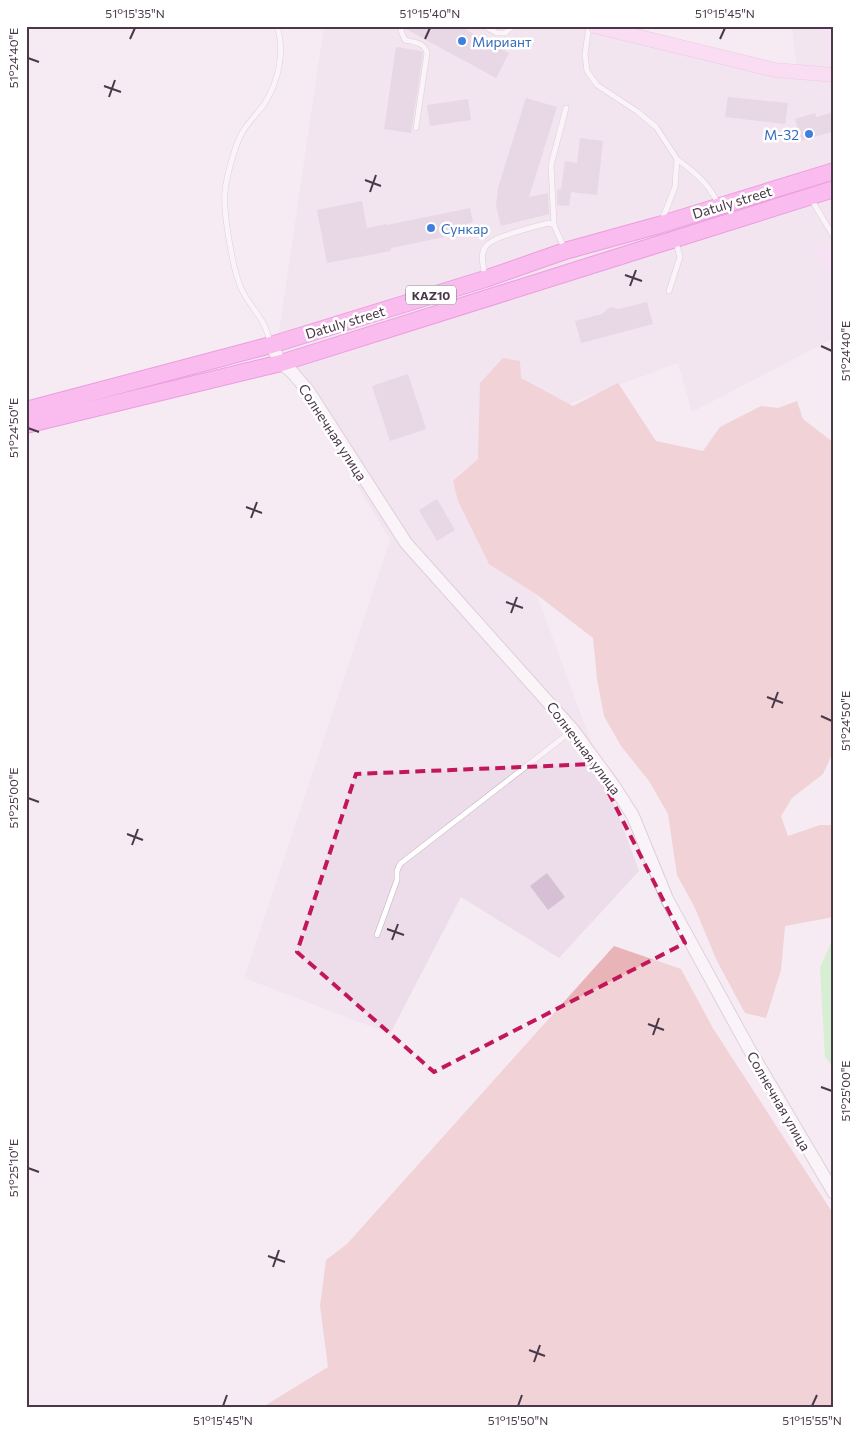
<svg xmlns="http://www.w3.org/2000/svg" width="860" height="1434" font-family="Commissioner,sans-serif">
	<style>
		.residential { fill: #edddea }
		.commercial { fill: #f6d7f4 }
		.green { fill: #e9b4b7 }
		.water { fill: #aff1a8 }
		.building { fill: #d7c0d5 }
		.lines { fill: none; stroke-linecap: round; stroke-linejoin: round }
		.service-casing { stroke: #c1adbe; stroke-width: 6 }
		.tertiary-casing { stroke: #c1adbe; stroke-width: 14 }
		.secondary-casing { stroke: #e1a3d2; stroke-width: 15 }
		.trunk-casing { stroke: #de3cc9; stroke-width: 18 }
		.service { stroke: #fff; stroke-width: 5 }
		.tertiary { stroke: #fff; stroke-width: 12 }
		.secondary { stroke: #feccf2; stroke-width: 14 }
		.trunk { stroke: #fe84e8; stroke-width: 16 }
		.marked { fill: none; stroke: #c2185b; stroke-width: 4; stroke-dasharray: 10 6; stroke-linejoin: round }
		.ticks { fill: none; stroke: #4a3848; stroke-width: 2 }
		.shop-dot { fill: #3f7fe0; stroke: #fff; stroke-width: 2 }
		.labels { text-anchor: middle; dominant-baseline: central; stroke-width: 5; stroke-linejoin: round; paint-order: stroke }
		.shield { fill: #fff; stroke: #80747f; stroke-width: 1 }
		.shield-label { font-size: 12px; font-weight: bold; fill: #4a3848 }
		.shop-label { font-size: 14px; fill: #366cbe; stroke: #fff; text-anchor: start }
		.street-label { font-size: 14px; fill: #4a3848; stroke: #fff }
		.neatline { fill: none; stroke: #4a3848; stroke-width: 2 }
		.ticks-label { font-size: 12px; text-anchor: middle; fill: #4a3848 }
	</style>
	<rect width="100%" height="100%" fill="#f5ebf3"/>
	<path class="residential" d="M324,26H631L797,72L792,26H834V338L692,412L678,363L507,427L502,501L639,871L559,958L461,897L390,1034L244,978L390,540L276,352Z"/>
	<g class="commercial">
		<path d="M823,26H834V61L827,62Z"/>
		<path d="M834,244V277L812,250Z"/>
	</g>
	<g class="green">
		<path d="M503,358L520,361L521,378L573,406L618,383L656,441L703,451L720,427L761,406L778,408L797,401L803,419L834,443V750L823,774L792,798L781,816L788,836L820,825H834V917L785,926L781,970L766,1018L745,1013L717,961L694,906L677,875L668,814L649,781L621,746L604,716L597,679L593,638L536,594L489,564L458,501L453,481L478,459L480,383Z"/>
		<path d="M614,946L681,969L714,1030L834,1215V1408H261L328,1367L320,1306L326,1260L347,1244Z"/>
	</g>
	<path class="water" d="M834,936V1069L825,1056L820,968Z"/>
	<g class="building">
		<path d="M406,26H459L509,53L496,78L406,29Z"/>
		<path d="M396,47L421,51L423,53L411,133L384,129Z"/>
		<path d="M728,97L788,103L785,124L725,117Z"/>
		<path d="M526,98L557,107L529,197L548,193L549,214L501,226L496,206L498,188Z"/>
		<path d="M468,99L471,120L430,126L427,105Z"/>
		<path d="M834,112V131L802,141L795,119L815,113L816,117Z"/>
		<path d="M580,138L603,141L597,195L571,192L569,206L557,205V190L561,189L565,161L577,163Z"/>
		<path d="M362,201L367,228L386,224L387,225L470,208L473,222L467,224L468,232L391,248V251L327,263L317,210Z"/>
		<path d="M647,302L653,324L581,343L575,321L602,314L610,307L619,309Z"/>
		<path d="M408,374L426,429L390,441L372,386Z"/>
		<path d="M437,499L455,530L437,541L419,510Z"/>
		<path d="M547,873L565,897L548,910L530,886Z"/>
	</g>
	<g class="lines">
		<defs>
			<g id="service">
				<path d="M402,26L401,31L405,40C414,42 425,43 427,53L416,128"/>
				<path d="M484,26L497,33H505L513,26"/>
				<path d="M589,26L585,54L587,71L597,85L638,112L656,127L677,159L675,187L662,220"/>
				<path d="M677,159C694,172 709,183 718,204"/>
				<path d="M811,199L834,237"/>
				<path d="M554,225L551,165L566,108"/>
				<path d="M485,277C484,267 479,254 486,246C492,237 537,226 549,223L554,225L564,248"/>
				<path d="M669,291L680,257L676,242"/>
				<path d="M270,342C268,335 266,327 262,321C256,311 248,302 243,292C233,274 223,212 225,192C226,178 235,145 242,133C248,122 258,113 265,103C279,80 285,51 277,26"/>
				<path d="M377,935L397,880V871L400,864L573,730"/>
			</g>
			<path id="tertiary" d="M271,345L281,363L292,372L309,392L406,543L573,730L614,786L633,816L667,899L748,1047L834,1193"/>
			<path id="secondary" d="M594,26L775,70L834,75"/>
			<g id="trunk">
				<path d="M26,410L271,345L485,279L565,251L659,225L834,171"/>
				<path d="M26,425L281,363L834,189"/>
			</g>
		</defs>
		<use href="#service" class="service-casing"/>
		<use href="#tertiary" class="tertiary-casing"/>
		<use href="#secondary" class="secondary-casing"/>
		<use href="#trunk" class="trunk-casing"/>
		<use href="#service" class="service"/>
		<use href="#tertiary" class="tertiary"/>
		<use href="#secondary" class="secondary"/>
		<use href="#trunk" class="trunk"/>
	</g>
	<path d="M0 0H860V1434H0ZM594,764L685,943L434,1072L297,952L356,774Z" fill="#f5ebf3" fill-opacity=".55" fill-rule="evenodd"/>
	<path class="marked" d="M594,764L685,943L434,1072L297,952L356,774Z"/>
	<path class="ticks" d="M130,39L135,28M425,39L430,28M720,39L725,28M28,58L39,62M104,86L121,92M109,97L115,80M365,180L381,186M370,192L376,175M625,275L642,281M630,286L636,270M821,346L832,351M28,428L39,432M246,507L262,513M251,518L257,502M506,602L523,608M511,613L517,597M767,697L783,703M772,708L778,692M821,716L832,721M28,798L39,802M127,834L143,840M132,845L138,829M387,929L404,935M392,940L398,924M648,1024L664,1030M653,1035L659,1018M821,1087L832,1091M28,1168L39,1172M268,1256L285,1262M273,1267L279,1250M529,1350L545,1356M534,1362L540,1345M223,1406L227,1395M518,1406L522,1395M812,1406L817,1395"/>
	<g class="shop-dot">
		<circle cx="462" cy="41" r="5"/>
		<circle cx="809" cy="134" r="5"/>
		<circle cx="431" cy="228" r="5"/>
	</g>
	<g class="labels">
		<rect class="shield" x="406" y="285.5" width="50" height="19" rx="4"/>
		<g class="shield-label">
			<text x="431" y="295">KAZ10</text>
		</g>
		<g class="shop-label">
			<text x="472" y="41">Мириант</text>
			<text x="799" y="134" text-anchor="end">M-32</text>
			<text x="441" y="228">Сункар</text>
		</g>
		<g class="street-label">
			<text transform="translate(732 202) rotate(-17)">Datuly street</text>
			<text transform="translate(345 322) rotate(-17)">Datuly street</text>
			<text transform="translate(333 432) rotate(57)">Солнечная улица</text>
			<text transform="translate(584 748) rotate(53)">Солнечная улица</text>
			<text transform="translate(779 1101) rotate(60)">Солнечная улица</text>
		</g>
	</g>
	<rect width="860" height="1434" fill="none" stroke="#ffffff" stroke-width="55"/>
	<rect x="28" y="28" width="804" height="1378" class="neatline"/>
	<g class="ticks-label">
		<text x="135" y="18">51°15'35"N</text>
		<text x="430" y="18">51°15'40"N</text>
		<text x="725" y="18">51°15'45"N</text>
		<text transform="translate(14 58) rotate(-90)" y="4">51°24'40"E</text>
		<text transform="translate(846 351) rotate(-90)" y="4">51°24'40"E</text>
		<text transform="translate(14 428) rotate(-90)" y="4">51°24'50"E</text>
		<text transform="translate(846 721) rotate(-90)" y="4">51°24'50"E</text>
		<text transform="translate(14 798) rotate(-90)" y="4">51°25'00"E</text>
		<text transform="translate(846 1091) rotate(-90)" y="4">51°25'00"E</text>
		<text transform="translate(14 1168) rotate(-90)" y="4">51°25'10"E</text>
		<text x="223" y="1425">51°15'45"N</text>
		<text x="518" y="1425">51°15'50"N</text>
		<text x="812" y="1425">51°15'55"N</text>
	</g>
</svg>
